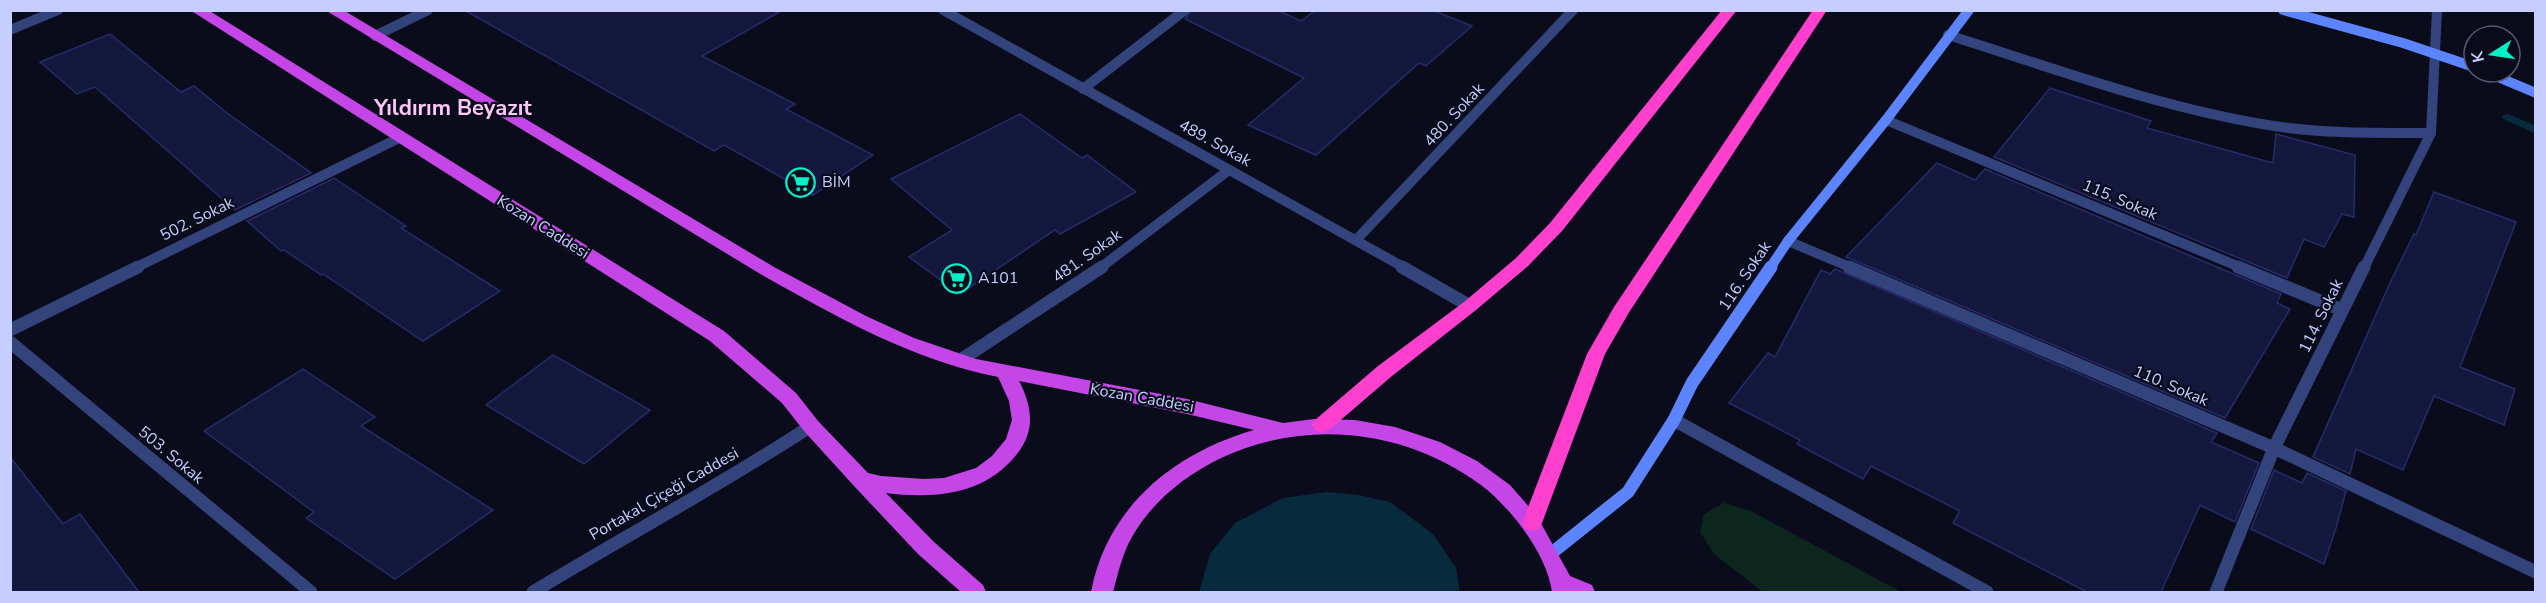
<svg xmlns="http://www.w3.org/2000/svg" width="2546" height="603" font-family="'Nunito Sans',sans-serif">
	<style>
		.green { fill: #0d261e }
		.water { fill: #082a3d }
		.lines { fill: none; stroke-linecap: round; stroke-linejoin: round }
		.stream { fill: #082a3d; fill-rule: evenodd }
		.building { fill: #15183d; stroke: #262b6b; stroke-width: 1.5 }
		.minor-far1 { stroke: #33447d; stroke-width: 10 }
		.minor { stroke: #33447d; stroke-width: 13 }
		.tertiary { stroke: #33447d; stroke-width: 13 }
		.secondary-far1 { stroke: #5c84ff; stroke-width: 10 }
		.secondary { stroke: #5c84ff; stroke-width: 13 }
		.trunk { fill: #c546e7; fill-rule: evenodd }
		.motorway { fill: #ff40cf; fill-rule: evenodd }
		.labels { text-anchor: middle; dominant-baseline: central; stroke-width: 4.5; stroke-linejoin: round; paint-order: stroke }
		.street-label { font-size: 16px; fill: #c5ceff; stroke: #0a0c1c }
		.poi-label { font-size: 16px; fill: #c5ceff; stroke: #0a0c1c; text-anchor: start }
		.district-label { font-size: 22px; font-weight: bold; fill: #ffc7fa; stroke: #0a0c1c }
	</style>
	<rect width="100%" height="100%" fill="#0a0c1c"/>
	<path class="green" d="M1724,503L1751,511L1901,592H1763L1714,554L1700,532L1704,514Z"/>
	<path class="water" d="M1327,492L1359,495L1390,502L1433,534L1456,568L1460,592H1199L1210,554L1235,523L1283,498Z"/>
	<g class="lines">
		<path class="stream" d="M2508,114L2536,126V134L2504,119L2502,117L2504,115Z"/>
	</g>
	<g class="building">
		<path d="M464,10H783L702,56L795,104L786,109L873,155L813,195L724,145L714,151Z"/>
		<path d="M1192,10H1277L1301,21L1316,10H1432L1472,26L1426,66L1419,63L1316,155L1248,125L1304,78L1185,19Z"/>
		<path d="M110,34L181,92L194,86L227,113L311,173L235,210L95,87L77,94L40,62Z"/>
		<path d="M2050,88L2151,121L2147,128L2273,163L2276,134L2355,155L2354,217L2342,214L2324,247L2304,239L2287,278L1994,157Z"/>
		<path d="M1020,114L1082,158L1087,155L1136,192L1060,234L1055,230L960,294L909,257L952,230L891,179Z"/>
		<path d="M1937,163L1975,180L1985,169L2281,294L2277,303L2290,309L2225,418L1846,257Z"/>
		<path d="M334,178L406,226L401,228L500,291L423,341L323,274L321,275L284,250L281,251L247,221Z"/>
		<path d="M2434,192L2516,222L2460,367L2515,389L2504,425L2434,396L2403,470L2356,449L2350,474L2313,457L2389,285L2414,234L2416,235Z"/>
		<path d="M1835,269L2217,433L2211,442L2259,463L2235,522L2200,505L2161,592H2087L1953,523L1960,511L1871,466L1863,479L1797,444L1800,440L1729,403L1768,353L1775,357L1821,270L1830,274Z"/>
		<path d="M553,355L650,410L584,464L486,405Z"/>
		<path d="M303,369L375,417L361,426L493,510L395,579L306,518L314,512L204,431Z"/>
		<path d="M10,457L63,524L80,514L139,592H10Z"/>
		<path d="M2274,470L2302,483L2307,473L2346,491L2336,528L2324,564L2251,529Z"/>
	</g>
	<g class="lines">
		<g class="minor-far1">
			<path d="M943,10L1405,268"/>
			<path d="M10,30L58,10"/>
			<path d="M1948,35C2053,68 2158,107 2268,125C2322,134 2376,133 2431,133"/>
			<path d="M375,36L428,10"/>
			<path d="M1083,89L1185,10"/>
			<path d="M1886,120L2242,268"/>
			<path d="M1356,240L1573,10"/>
			<path d="M1788,241L1852,268"/>
			<path d="M135,268L399,138"/>
			<path d="M1100,268L1229,170"/>
			<path d="M2364,268L2431,133L2437,10"/>
		</g>
		<g class="minor">
			<path d="M1402,267L1470,306"/>
			<path d="M1849,267L2274,448L2536,572"/>
			<path d="M2238,267L2342,310"/>
			<path d="M10,330L138,267"/>
			<path d="M10,342L311,592"/>
			<path d="M959,361L1102,267"/>
			<path d="M1674,420L1987,592"/>
			<path d="M2216,592L2274,448L2364,267"/>
		</g>
		<path class="tertiary" d="M533,592C625,536 721,485 811,426"/>
		<g class="secondary-far1">
			<path d="M2283,10L2403,43L2474,67"/>
			<path d="M2486,72L2536,93"/>
			<path d="M1770,268L1788,241L1886,120L1969,10"/>
		</g>
		<path class="secondary" d="M1548,556L1628,492L1674,420L1692,383L1771,267"/>
		<path class="trunk" d="M190,10H208L724,331L796,393L818,421L868,473L881,476L924,479L944,478L976,468L992,456L1006,439L1012,420L1009,401L998,377C912,360 837,317 762,275L325,10H343L774,267L866,316L914,338L976,359L1187,399L1283,423L1314,419L1355,420L1395,427L1440,442L1477,461L1510,485L1537,516L1570,576L1592,585L1595,592H1552C1547,554 1511,508 1481,485C1405,429 1304,418 1219,459C1183,477 1152,502 1132,537C1122,554 1118,574 1113,592H1091C1107,507 1174,453 1254,430L1187,414L1019,381C1032,406 1036,430 1017,454C985,495 935,499 886,493L934,542L983,585L986,592H961L918,554L854,486L804,431L782,403L710,341Z"/>
		<g class="motorway">
			<path d="M1722,10H1737L1562,231L1528,266L1476,310L1392,376L1329,430L1322,432L1315,430L1312,425L1315,420L1378,366L1464,302L1516,258L1550,223Z"/>
			<path d="M1813,10H1827L1628,314L1605,354L1542,523L1539,529L1532,531L1525,529L1522,523L1587,354L1614,307Z"/>
		</g>
	</g>
	<defs>
		<symbol id="supermarket-ring" viewBox="-11 -11 22 22"><circle r="9.5" fill="#0a0c1c" stroke="#00f0c7" stroke-width="1.5"/><path d="M-6-5.5h2.5l.6 2H6L4.5 2H-2.5L-4.4-4H-6ZM-1.5 3.2a1.3 1.3 0 1 0 .1 0ZM3 3.2a1.3 1.3 0 1 0 .1 0Z" fill="#00f0c7"/></symbol>
	</defs>
	<g fill-rule="evenodd">
		<use href="#supermarket-ring" x="784" y="166" width="33" height="33"/>
		<use href="#supermarket-ring" x="940" y="262" width="33" height="33"/>
	</g>
	<g class="labels">
		<g class="street-label">
			<text transform="translate(1454 115) rotate(-47)">480. Sokak</text>
			<text transform="translate(1215 143) rotate(29)">489. Sokak</text>
			<text transform="translate(2120 200) rotate(23)">115. Sokak</text>
			<text transform="translate(197 219) rotate(-26)">502. Sokak</text>
			<text transform="translate(543 227) rotate(32)">Kozan Caddesi</text>
			<text transform="translate(1087 256) rotate(-35)">481. Sokak</text>
			<text transform="translate(1745 276) rotate(-56)">116. Sokak</text>
			<text transform="translate(2321 316) rotate(-64)">114. Sokak</text>
			<text transform="translate(2171 386) rotate(23)">110. Sokak</text>
			<text transform="translate(1142 398) rotate(10)">Kozan Caddesi</text>
			<text transform="translate(171 455) rotate(40)">503. Sokak</text>
			<text transform="translate(664 494) rotate(-30)">Portakal Çiçeği Caddesi</text>
		</g>
		<g class="poi-label">
			<text x="822" y="182">BİM</text>
			<text x="978" y="278">A101</text>
		</g>
		<g class="district-label">
			<text x="453" y="108">Yıldırım Beyazıt</text>
		</g>
	</g>
	<rect width="2546" height="603" fill="none" stroke="#c5ceff" stroke-width="24"/>
	<g transform="translate(2492 54) rotate(258)"><circle r="28" fill="#0a0c1c" stroke="#555a77" stroke-width="1.5"/>
	<path d="M0-4.5L10 22L0 15L-10 22Z" fill="#00f0c7"/>
	<text y="-9" font-size="16" font-weight="bold" text-anchor="middle" fill="#c5ceff">K</text>
	</g>
</svg>
